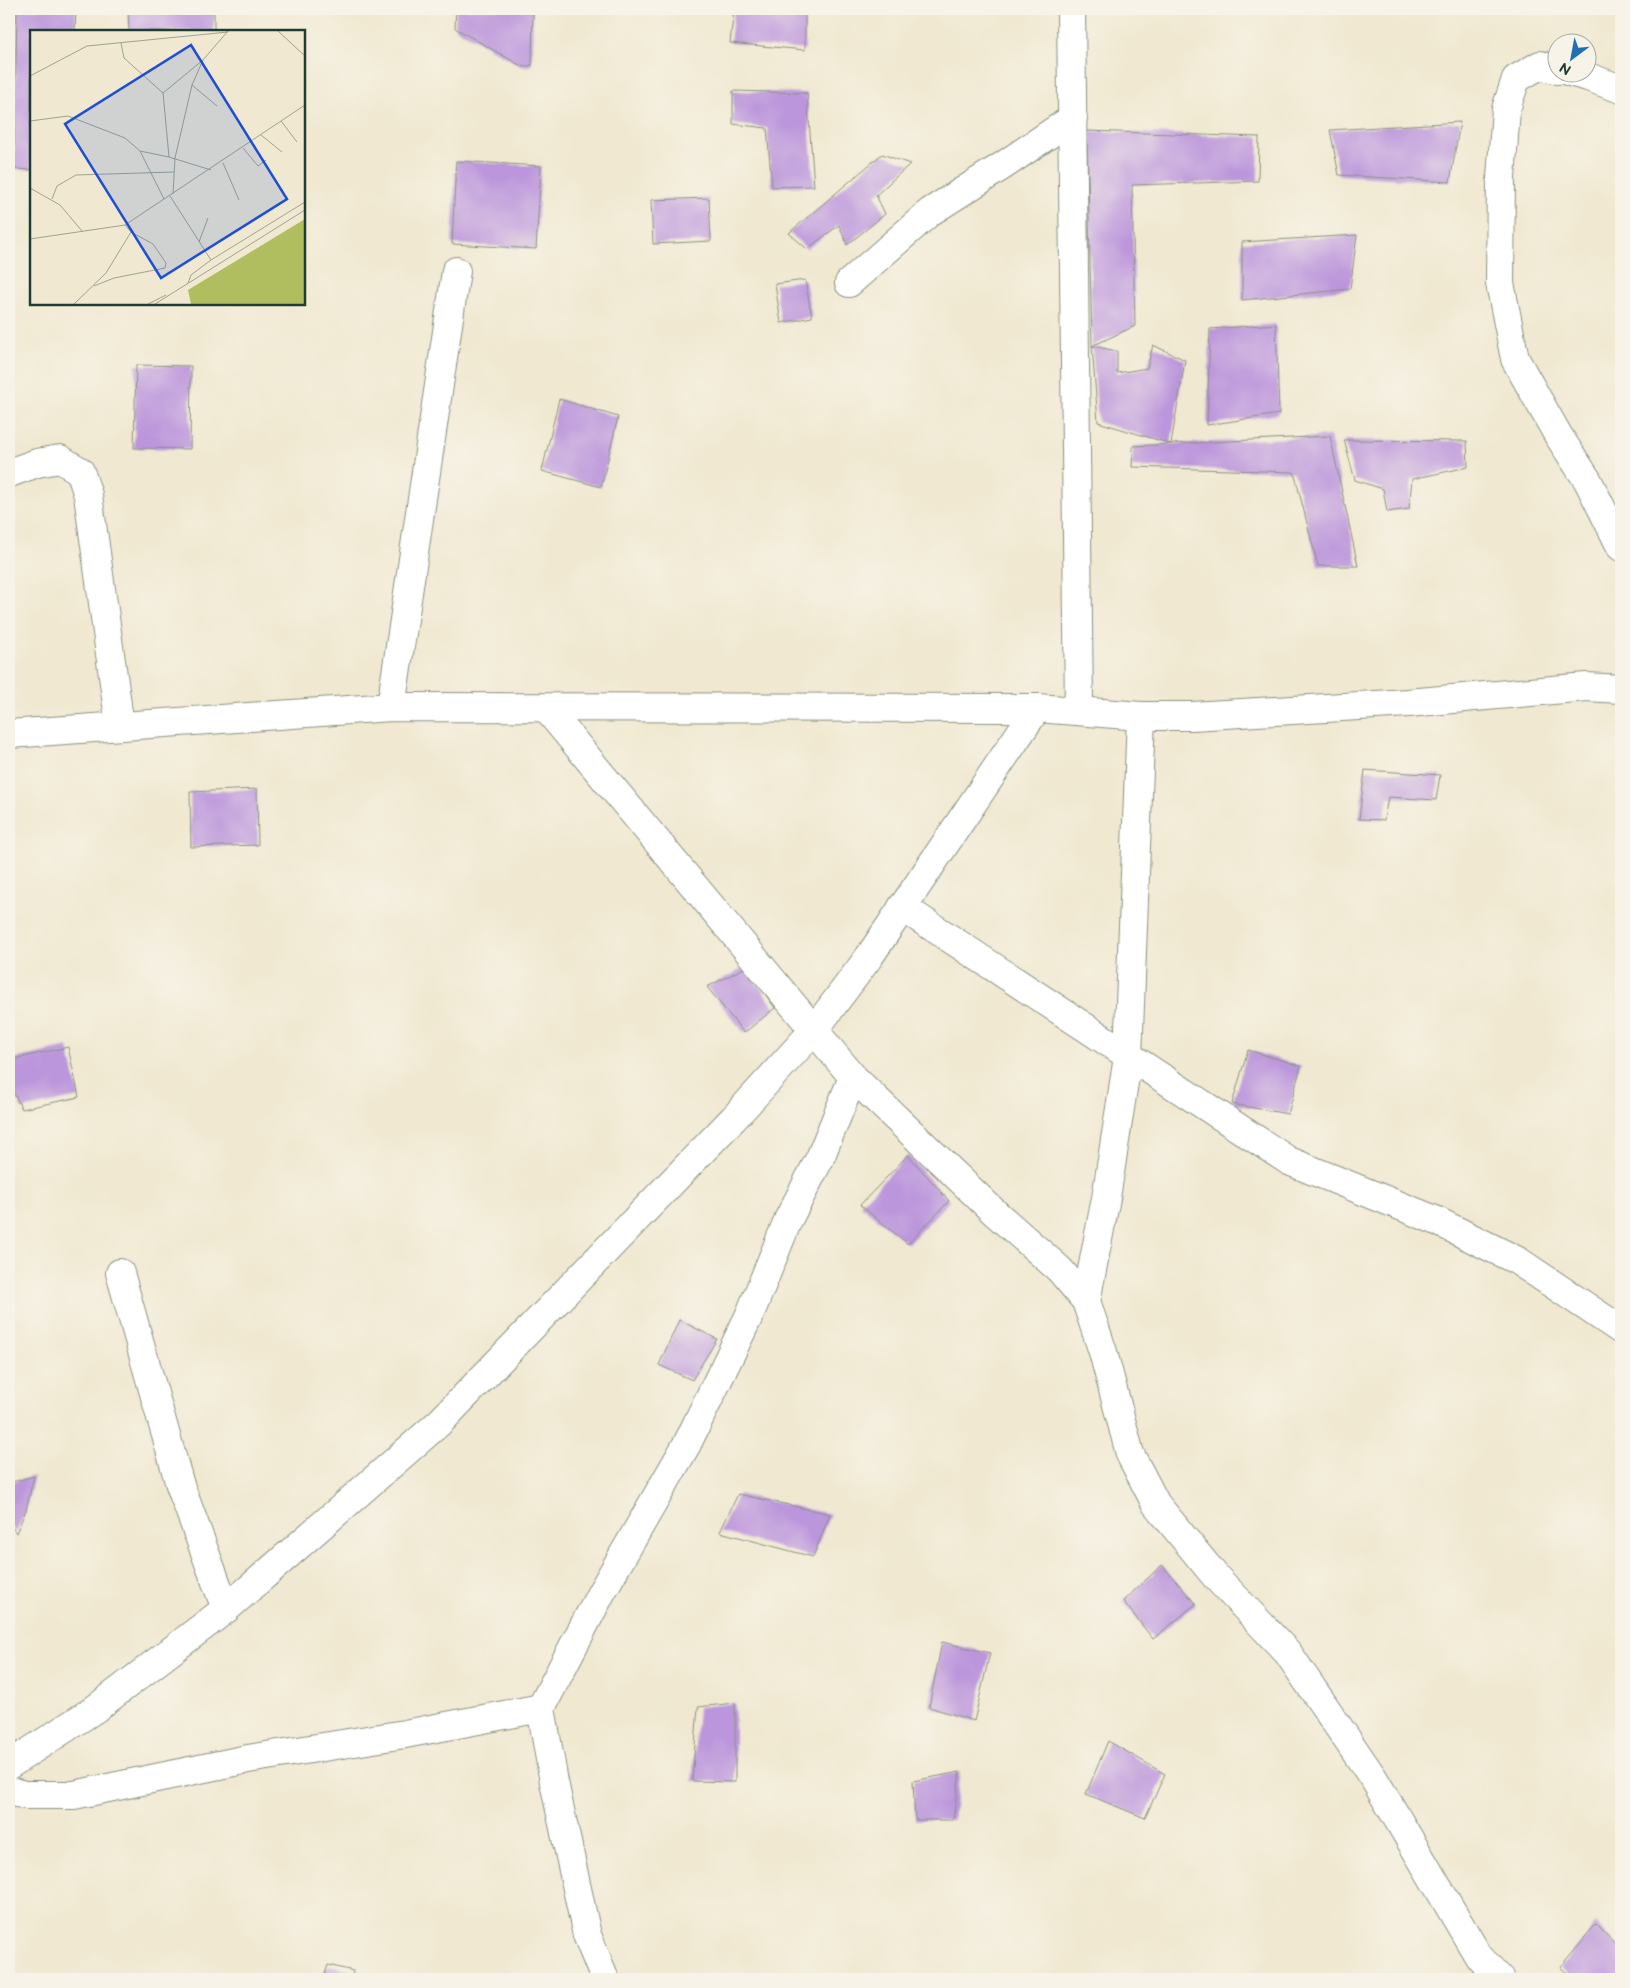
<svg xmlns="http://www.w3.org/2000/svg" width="1630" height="1988" font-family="'Balsamiq Sans',sans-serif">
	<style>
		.building { fill: #bc96dc }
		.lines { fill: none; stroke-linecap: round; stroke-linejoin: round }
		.minor-casing { stroke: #889282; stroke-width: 30 }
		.minor { stroke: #fff; stroke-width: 28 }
		.inset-road { fill: none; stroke: #9ca492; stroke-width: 1 }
		.view { fill: #1d4ed8; fill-opacity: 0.15; stroke: #1d4ed8; stroke-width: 2.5 }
		.inset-edge { fill: none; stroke: #1f3d34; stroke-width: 2.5 }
	</style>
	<rect width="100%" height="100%" fill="#f7f3e8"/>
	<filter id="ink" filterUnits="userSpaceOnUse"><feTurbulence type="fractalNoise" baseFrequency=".02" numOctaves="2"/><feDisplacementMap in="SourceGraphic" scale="10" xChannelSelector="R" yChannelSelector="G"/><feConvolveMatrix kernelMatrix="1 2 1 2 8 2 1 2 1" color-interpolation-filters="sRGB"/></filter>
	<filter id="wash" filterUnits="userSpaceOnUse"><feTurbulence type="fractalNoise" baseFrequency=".0096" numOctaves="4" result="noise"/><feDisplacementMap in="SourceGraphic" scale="20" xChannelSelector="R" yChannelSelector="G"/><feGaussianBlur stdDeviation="1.12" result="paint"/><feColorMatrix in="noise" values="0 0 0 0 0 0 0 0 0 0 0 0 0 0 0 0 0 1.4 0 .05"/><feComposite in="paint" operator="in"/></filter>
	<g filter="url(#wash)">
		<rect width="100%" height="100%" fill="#f0e8d0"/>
		<g id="blocks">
			<g class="building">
				<path d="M17,9H76L75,31H31V170L14,169Z"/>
				<path d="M128,9H214V31H129Z"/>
				<path d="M456,9H533L532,65L523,67L455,28Z"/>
				<path d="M734,9H805V50L730,43Z"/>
				<path d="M733,91L807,93L814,186L772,187L767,128L733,124Z"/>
				<path d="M1460,122L1450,182L1339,175L1330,130Z"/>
				<path d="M1087,131L1259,137L1258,181L1132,185L1135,326L1092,346Z"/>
				<path d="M882,154L910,164L876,195L885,214L847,245L839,225L807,249L789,233Z"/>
				<path d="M456,161L541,166L536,249L452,244Z"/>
				<path d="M709,198L711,241L653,244L651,200Z"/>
				<path d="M1357,235L1350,289L1242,300V242Z"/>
				<path d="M805,280L812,317L781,323L775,284Z"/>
				<path d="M1276,324L1279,414L1207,425L1210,329Z"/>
				<path d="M1153,345L1185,360L1171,444L1098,422L1092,346L1117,351V373L1147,368Z"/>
				<path d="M136,365L191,366L190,449L134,448Z"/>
				<path d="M559,399L618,417L601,487L542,471Z"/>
				<path d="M1330,436L1358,566H1318L1294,472L1132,467L1133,446Z"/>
				<path d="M1344,440L1467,441L1468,467L1412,479L1409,509L1387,512L1383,489L1355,480Z"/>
				<path d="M1365,770L1440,775L1436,800L1388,797L1384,820L1359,819Z"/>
				<path d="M257,789L258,845L191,847L190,792Z"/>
				<path d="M746,967L775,1008L744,1033L707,987Z"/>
				<path d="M68,1047L79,1097L22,1109L9,1084V1060Z"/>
				<path d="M1248,1050L1301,1066L1288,1114L1232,1104Z"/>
				<path d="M908,1155L949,1201L908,1244L860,1205Z"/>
				<path d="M679,1320L717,1339L692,1380L659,1365Z"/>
				<path d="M34,1476L26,1510L16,1533L9,1523V1483Z"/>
				<path d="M738,1494L830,1514L813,1557L720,1532Z"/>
				<path d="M1162,1565L1196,1604L1153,1639L1123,1601Z"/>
				<path d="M942,1642L990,1653L974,1721L929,1707Z"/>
				<path d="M735,1703V1782L692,1781L698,1707Z"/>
				<path d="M1108,1741L1165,1774L1145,1818L1086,1794Z"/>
				<path d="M960,1772L953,1820H915L913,1781Z"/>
				<path d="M1596,1924L1621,1950V1979H1574L1560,1967Z"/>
				<path d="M328,1965L353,1971L352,1979H323Z"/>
			</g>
		</g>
	</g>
	<g filter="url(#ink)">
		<use href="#blocks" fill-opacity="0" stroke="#889282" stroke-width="1"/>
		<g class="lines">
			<defs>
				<g id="minor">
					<path d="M1071,9L1079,710"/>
					<path d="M1558,70L1540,65L1516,79L1506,109L1501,178L1500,283L1515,359L1558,435L1588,481L1621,547"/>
					<path d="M1570,72L1588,77L1621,89"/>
					<path d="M849,283L930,212L1004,165L1073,118"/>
					<path d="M9,473L37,463L60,459L80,471L88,495L120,726"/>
					<path d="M391,707L456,271"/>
					<path d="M546,708L853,1077L820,1158L788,1220L750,1314L687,1444L601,1593L541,1708L554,1782L587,1935L605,1979"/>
					<path d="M9,734L391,707L1037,708L1141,716H1192L1408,703L1586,687L1621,689"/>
					<path d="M902,907L1289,1161L1435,1220L1518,1261L1621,1330"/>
					<path d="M853,1077L993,1211L1060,1270L1086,1301L1103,1352L1130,1454L1156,1504L1216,1577L1288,1653L1374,1779L1479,1957L1500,1979"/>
					<path d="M120,1273L180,1485L226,1609"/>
					<path d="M1086,1301L1106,1198L1128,1057L1141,716"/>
					<path d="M9,1765L95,1709L226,1609L440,1422L734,1118L815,1029L869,957L1037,708"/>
					<path d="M9,1791L25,1795H74L248,1759L405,1734L541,1708"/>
				</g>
			</defs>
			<use href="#minor" class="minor-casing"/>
			<use href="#minor" class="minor"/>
		</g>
	</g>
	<g transform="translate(30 30)">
		<rect width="275" height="275" fill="#f0e8d0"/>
		<path d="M275,189V274H161L158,260Z" fill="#b0be60"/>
		<path class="inset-road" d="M248,1L275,26M91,13L94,28L133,63L139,127L181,140M0,46L57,16L198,2M162,55L187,76M133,63L173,30M0,91L38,86L95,108L110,121L139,127M251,91L267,112M231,105L252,122M213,118L228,136L236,130M110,121L134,169M193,133L209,170M0,158L30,175L52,201M143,164L145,128L162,55L173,30L198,1M140,166L181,230L161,245L158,253M22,169L27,156L46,145L144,142M0,209L95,195L275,75M169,212L178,188M181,230L275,172M64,256L84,248L135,238L136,233L123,214L101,202M44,274L76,243L101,202L95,195M118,274L136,265M125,274L275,180"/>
		<path class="view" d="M161,15L257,169L131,248L35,94Z"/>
		<rect width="275" height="275" class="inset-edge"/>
	</g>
	<rect width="1630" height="1988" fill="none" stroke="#f7f3e8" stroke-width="30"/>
	<g transform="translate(1572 58) rotate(212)"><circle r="24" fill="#f7f3e8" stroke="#a1aaa0"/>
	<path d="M0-4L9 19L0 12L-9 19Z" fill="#1f6fb2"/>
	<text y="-8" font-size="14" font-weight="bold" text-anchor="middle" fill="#1f3d34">N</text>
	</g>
</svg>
